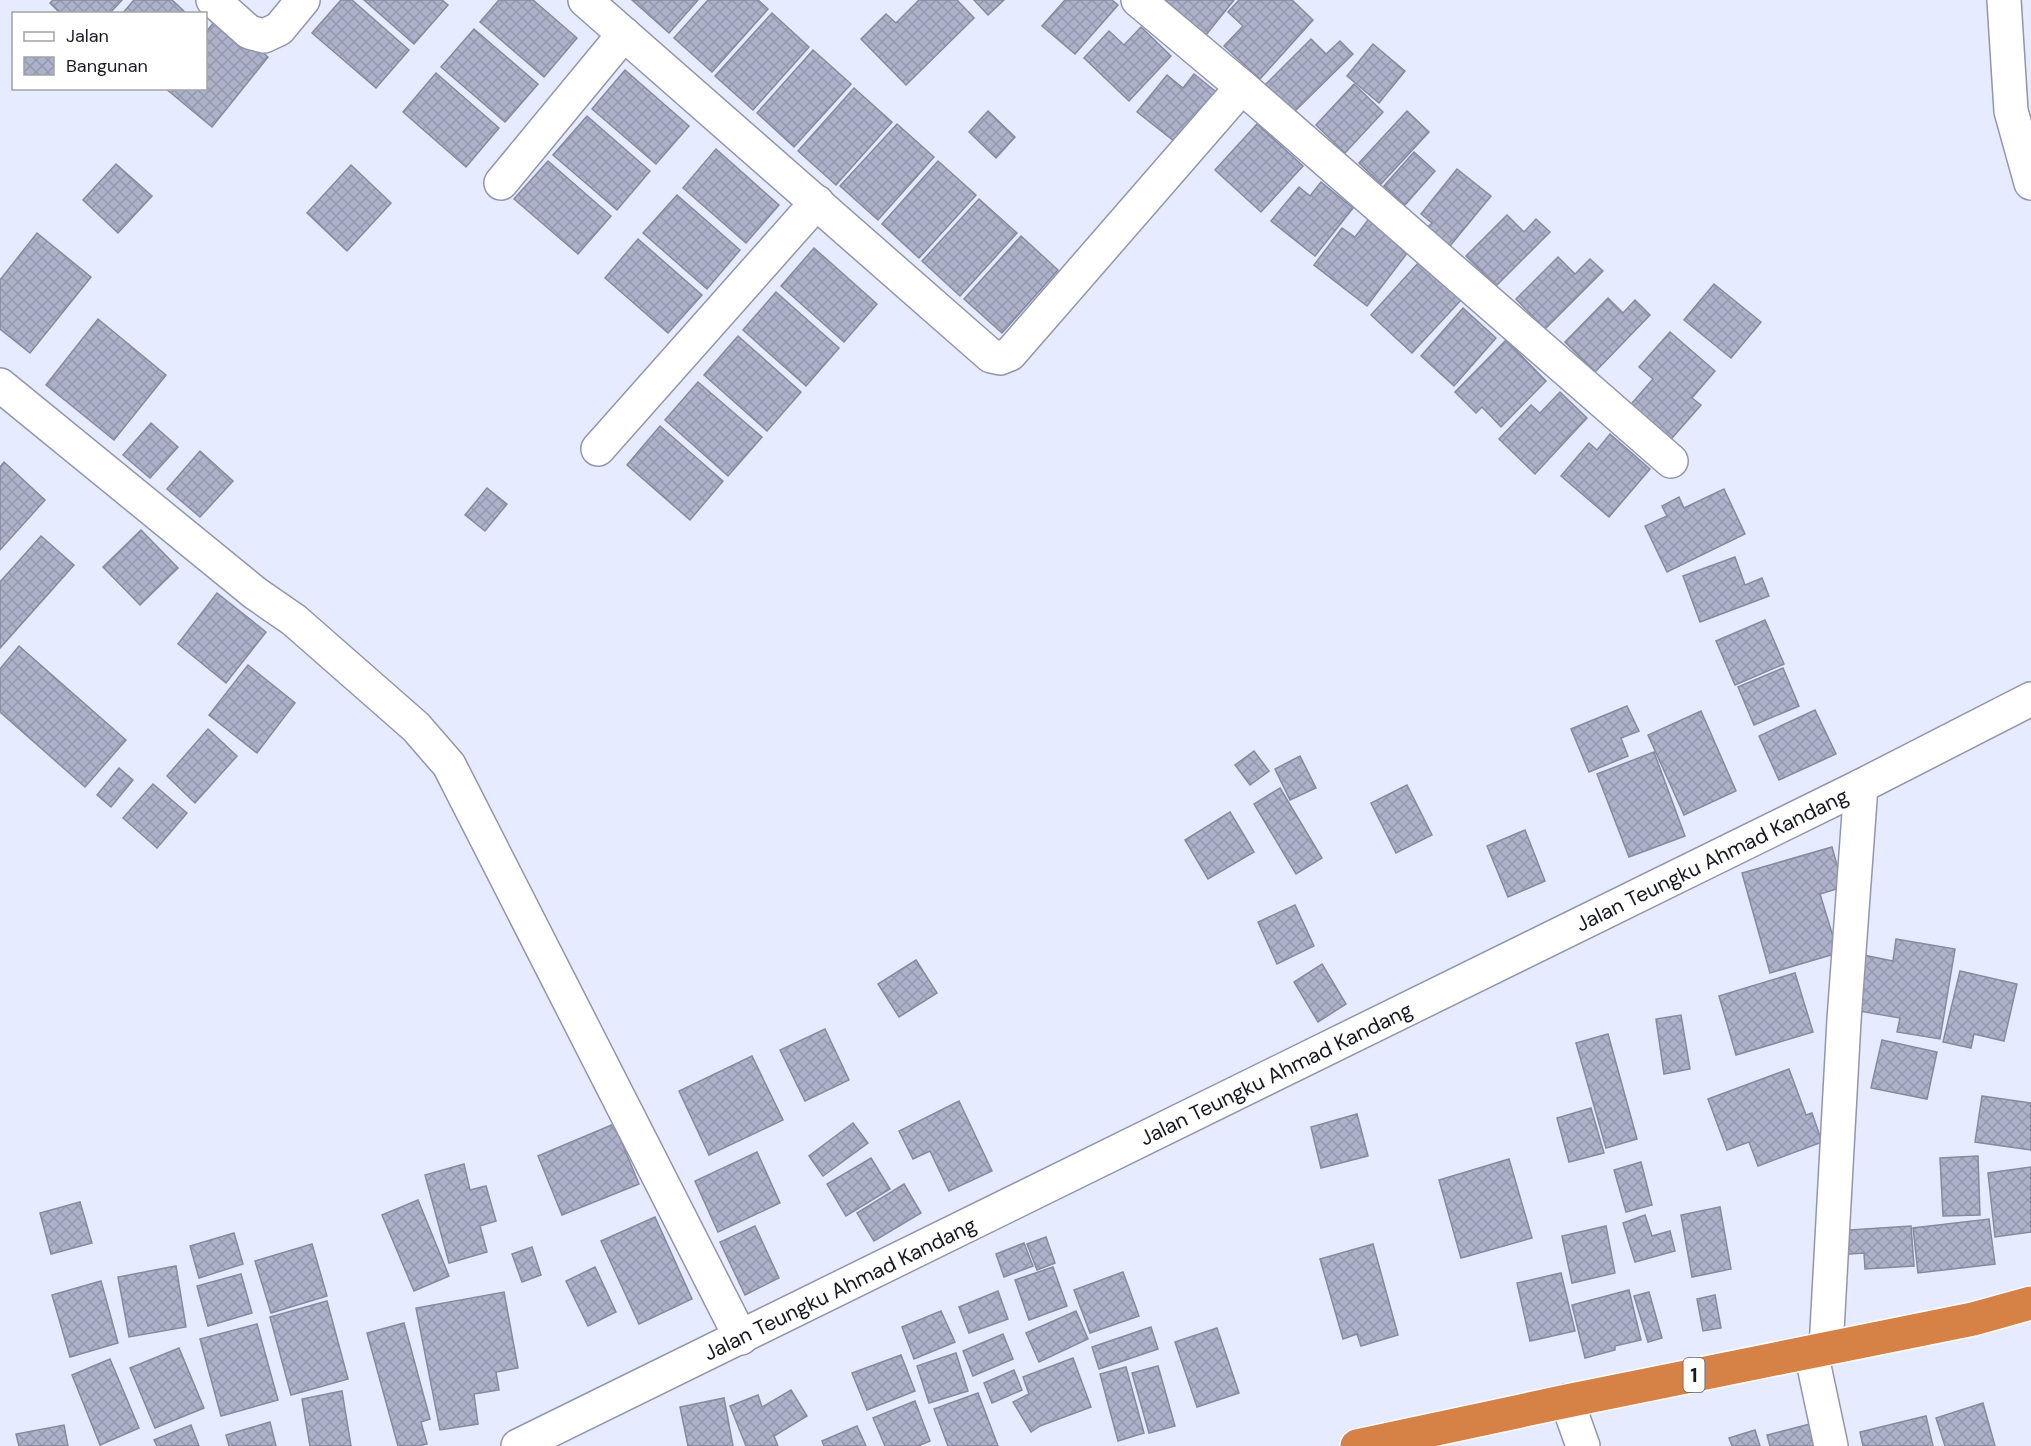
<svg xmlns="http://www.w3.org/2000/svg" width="2031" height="1446" font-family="'DM Sans',sans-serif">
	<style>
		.building { fill: url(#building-cross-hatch); stroke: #858aa0; stroke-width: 1.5 }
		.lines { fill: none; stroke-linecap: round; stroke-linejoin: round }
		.street-casing { stroke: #9196ad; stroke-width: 36 }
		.highway-casing { stroke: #fff; stroke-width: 36 }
		.street { stroke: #fff; stroke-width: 33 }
		.highway { stroke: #d68146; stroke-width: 33 }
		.labels { text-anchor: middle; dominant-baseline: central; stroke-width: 6; stroke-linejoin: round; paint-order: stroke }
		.shield { fill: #fff; stroke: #5d5e64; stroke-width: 1.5 }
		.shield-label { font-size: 20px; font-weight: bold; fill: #171922 }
		.street-label { font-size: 21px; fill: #171922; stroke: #fff }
	</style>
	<defs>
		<pattern id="building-cross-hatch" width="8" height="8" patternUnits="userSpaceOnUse" patternTransform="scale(1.5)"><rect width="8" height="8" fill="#adb2ca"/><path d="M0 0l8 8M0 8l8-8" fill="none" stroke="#9498ad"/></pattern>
	</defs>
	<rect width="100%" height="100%" fill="#e7ebff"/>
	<g class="building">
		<path d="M53,0H122L109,14H61L50,3Z"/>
		<path d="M134,0H172L187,14H122Z"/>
		<path d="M341,0H352L409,50L376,88L312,33Z"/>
		<path d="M364,0H442L448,5L414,44Z"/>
		<path d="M499,0H533L577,38L544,77L480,22Z"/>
		<path d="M632,0H698L669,33Z"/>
		<path d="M708,0H758L768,9L712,72L674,38Z"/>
		<path d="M919,0H957L974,18L906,85L861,39L886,14L896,23Z"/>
		<path d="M974,0H1004L988,15Z"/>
		<path d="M1065,0H1112L1118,5L1075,54L1042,26Z"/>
		<path d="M1165,0H1234L1206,35Z"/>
		<path d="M1239,0H1292L1313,20L1260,79L1224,46L1243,26L1228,12Z"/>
		<path d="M772,13L809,47L753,110L715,76Z"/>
		<path d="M219,16L268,57L212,127L165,88H206V32Z"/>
		<path d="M1141,27L1171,56L1129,101L1084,58L1109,31L1124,45Z"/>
		<path d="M474,29L538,84L505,122L441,67Z"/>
		<path d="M1311,39L1326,54L1340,41L1353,54L1292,114L1264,86Z"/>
		<path d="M1373,44L1405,71L1379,103L1347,76Z"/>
		<path d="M813,50L851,84L794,147L757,113Z"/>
		<path d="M625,70L689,126L656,164L592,109Z"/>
		<path d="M436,73L499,128L466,167L403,112Z"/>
		<path d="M1194,74L1224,98L1184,149L1137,112L1167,75L1183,88Z"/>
		<path d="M1354,84L1383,112L1345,153L1316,125Z"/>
		<path d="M854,88L892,122L836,185L798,151Z"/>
		<path d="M988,111L1015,137L996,158L969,132Z"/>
		<path d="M1407,111L1429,132L1381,184L1359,163Z"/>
		<path d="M587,116L650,171L617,210L553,155Z"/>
		<path d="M897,124L934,157L878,220L840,186Z"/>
		<path d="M1257,124L1303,166L1261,212L1215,170Z"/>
		<path d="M716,149L779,205L746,243L683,188Z"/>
		<path d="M1414,152L1435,171L1405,205L1384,186Z"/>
		<path d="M548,161L611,216L578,254L514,199Z"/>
		<path d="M938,161L976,195L919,258L882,224Z"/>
		<path d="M116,164L152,196L118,233L83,200Z"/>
		<path d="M351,165L391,203L347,251L307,213Z"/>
		<path d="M1457,169L1491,196L1450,246L1427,228L1432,223L1421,214Z"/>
		<path d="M1321,182L1353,208L1315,256L1271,221L1299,187L1310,196Z"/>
		<path d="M677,195L740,250L707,289L643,233Z"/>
		<path d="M979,199L1017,233L960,296L922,261Z"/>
		<path d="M1507,215L1524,232L1536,219L1550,232L1496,286L1466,256Z"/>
		<path d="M1371,216L1411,248L1367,306L1314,265L1342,228L1355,237Z"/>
		<path d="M37,233L91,277L30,353L0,329V280Z"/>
		<path d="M1021,236L1058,270L1002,333L964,299Z"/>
		<path d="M638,239L702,295L668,333L605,278Z"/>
		<path d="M814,248L877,304L844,342L781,286Z"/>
		<path d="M1558,257L1575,274L1590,259L1603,271L1545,329L1516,299Z"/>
		<path d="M1419,262L1461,300L1412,353L1371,315Z"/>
		<path d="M1714,284L1761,322L1731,358L1684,320Z"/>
		<path d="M776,292L839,348L806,386L743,330Z"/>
		<path d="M1608,298L1623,313L1635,300L1650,315L1595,372L1565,342Z"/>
		<path d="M1463,308L1496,338L1454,386L1421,356Z"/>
		<path d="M98,319L166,375L114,440L46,385Z"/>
		<path d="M1670,332L1715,371L1692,398L1701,405L1666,445L1626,410L1653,379L1639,367Z"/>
		<path d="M738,336L801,392L767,431L704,375Z"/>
		<path d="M1506,340L1546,381L1501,427L1482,407L1476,413L1455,392Z"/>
		<path d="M698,382L762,437L728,476L665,420Z"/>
		<path d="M1560,392L1587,418L1535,474L1499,439L1531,405L1540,413Z"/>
		<path d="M151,423L178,447L150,478L123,455Z"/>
		<path d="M660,426L723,481L690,520L627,465Z"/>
		<path d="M1610,434L1650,469L1609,517L1561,476L1589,443L1597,450Z"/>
		<path d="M200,451L233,481L200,517L167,489Z"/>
		<path d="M4,462L45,500L0,550V467Z"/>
		<path d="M487,488L507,504L485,531L465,515Z"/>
		<path d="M1724,489L1745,534L1667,572L1645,526L1667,516L1662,506L1679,497L1684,508Z"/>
		<path d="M141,530L178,568L140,605L103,567Z"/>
		<path d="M41,536L74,565L0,648V582Z"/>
		<path d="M1735,557L1745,585L1762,578L1769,596L1700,622L1683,576Z"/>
		<path d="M217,593L266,632L226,683L178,644Z"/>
		<path d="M1765,620L1784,664L1735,685L1716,641Z"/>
		<path d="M19,646L126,740L85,787L0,712V669Z"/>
		<path d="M248,665L295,703L257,753L209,715Z"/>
		<path d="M1783,668L1799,706L1754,725L1738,687Z"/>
		<path d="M1627,706L1639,731L1621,738L1628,756L1589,772L1571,729Z"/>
		<path d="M1815,710L1836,754L1779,780L1759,736Z"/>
		<path d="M1701,711L1736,791L1684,815L1648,735Z"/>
		<path d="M208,729L237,756L195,803L167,776Z"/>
		<path d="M1254,751L1269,771L1250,785L1235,765Z"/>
		<path d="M1654,752L1685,836L1629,857L1597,774Z"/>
		<path d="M1300,756L1316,788L1290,800L1275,769Z"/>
		<path d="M119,768L133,780L111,807L97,795Z"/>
		<path d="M153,784L187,813L157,848L123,818Z"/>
		<path d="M1407,785L1432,835L1396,853L1371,803Z"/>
		<path d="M1280,788L1322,858L1296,874L1254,804Z"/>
		<path d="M1230,812L1254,852L1208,879L1185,840Z"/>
		<path d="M1525,830L1545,881L1508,897L1487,846Z"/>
		<path d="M1832,847L1843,887L1820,894L1838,953L1770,973L1742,873Z"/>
		<path d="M1295,905L1314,946L1277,964L1258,922Z"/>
		<path d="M1896,939L1955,949L1940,1039L1897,1032L1900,1018L1853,1010L1863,955L1893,961Z"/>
		<path d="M916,960L937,993L899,1017L878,984Z"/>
		<path d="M1322,964L1346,1004L1318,1022L1294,982Z"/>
		<path d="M1960,971L2017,984L2004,1041L1974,1034L1971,1048L1943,1042Z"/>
		<path d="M1795,973L1813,1032L1736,1055L1719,996Z"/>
		<path d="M1681,1015L1690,1069L1664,1074L1656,1019Z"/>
		<path d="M825,1029L849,1080L805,1101L780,1050Z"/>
		<path d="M1608,1034L1637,1139L1606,1148L1576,1043Z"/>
		<path d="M1882,1040L1937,1052L1927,1099L1871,1088Z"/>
		<path d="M752,1056L783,1120L709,1155L679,1091Z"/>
		<path d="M1789,1069L1806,1115L1812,1113L1822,1142L1758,1166L1749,1142L1727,1150L1708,1099Z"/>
		<path d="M1982,1096L2031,1103V1150L1975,1142Z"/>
		<path d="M959,1101L992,1171L949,1191L930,1151L913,1159L899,1131Z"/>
		<path d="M1591,1108L1604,1153L1569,1162L1557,1118Z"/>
		<path d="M1357,1114L1368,1156L1321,1168L1311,1127Z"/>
		<path d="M853,1123L868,1143L823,1176L809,1156Z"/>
		<path d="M614,1124L639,1184L562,1215L538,1156Z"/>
		<path d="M757,1152L780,1203L718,1232L695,1181Z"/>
		<path d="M1978,1156L1980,1215L1943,1216L1940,1158Z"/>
		<path d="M871,1158L890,1189L846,1216L827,1184Z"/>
		<path d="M1509,1159L1532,1238L1461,1258L1439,1180Z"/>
		<path d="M1641,1162L1652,1205L1626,1212L1614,1170Z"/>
		<path d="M464,1164L470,1190L486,1186L496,1221L480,1226L487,1252L449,1263L425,1175Z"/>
		<path d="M2031,1167V1232L1995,1237L1988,1173Z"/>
		<path d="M904,1184L921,1213L874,1241L857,1213Z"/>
		<path d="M418,1200L449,1276L414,1291L382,1215Z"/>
		<path d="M80,1202L92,1243L51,1254L40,1213Z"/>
		<path d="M1720,1207L1731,1269L1692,1277L1681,1215Z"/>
		<path d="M1645,1215L1652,1236L1670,1231L1675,1251L1635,1262L1623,1223Z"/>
		<path d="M655,1217L692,1299L639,1324L601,1241Z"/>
		<path d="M1989,1219L1995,1264L1918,1273L1913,1228Z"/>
		<path d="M755,1226L779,1278L745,1295L720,1242Z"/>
		<path d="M1606,1226L1615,1273L1572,1283L1562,1236Z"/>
		<path d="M1911,1226L1914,1266L1865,1269L1864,1253L1836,1255L1835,1231Z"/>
		<path d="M234,1233L243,1264L199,1278L190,1246Z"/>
		<path d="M1046,1237L1055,1263L1037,1270L1027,1244Z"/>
		<path d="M1024,1243L1033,1266L1004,1277L996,1254Z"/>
		<path d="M312,1244L327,1296L271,1313L255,1261Z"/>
		<path d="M1373,1244L1398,1335L1361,1346L1357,1334L1343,1339L1320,1259Z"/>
		<path d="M532,1247L541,1275L522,1282L512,1254Z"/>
		<path d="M176,1266L186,1327L129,1337L118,1277Z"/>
		<path d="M595,1267L616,1312L588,1326L566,1281Z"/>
		<path d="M1053,1267L1067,1306L1029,1320L1015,1280Z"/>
		<path d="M1123,1272L1139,1316L1090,1333L1074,1290Z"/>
		<path d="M1561,1273L1575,1331L1530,1341L1517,1283Z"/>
		<path d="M241,1274L252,1313L208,1326L197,1286Z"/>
		<path d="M101,1281L118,1343L70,1357L52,1295Z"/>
		<path d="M1629,1290L1641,1340L1615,1346V1350L1585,1358L1572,1305Z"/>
		<path d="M998,1291L1008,1319L969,1333L959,1307Z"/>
		<path d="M504,1292L518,1368L496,1372L499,1390L474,1394L478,1424L440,1430L416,1308Z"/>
		<path d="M1649,1292L1662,1338L1648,1342L1634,1296Z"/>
		<path d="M1715,1295L1721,1328L1703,1331L1697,1299Z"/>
		<path d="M327,1301L348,1379L291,1395L270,1317Z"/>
		<path d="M941,1311L955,1342L914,1359L902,1327Z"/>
		<path d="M1076,1311L1088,1339L1039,1362L1026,1333Z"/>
		<path d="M404,1323L430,1419L421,1422L427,1444L418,1446H398L367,1333Z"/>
		<path d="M257,1324L278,1400L221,1416L200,1339Z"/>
		<path d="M1151,1327L1158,1349L1099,1369L1092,1347Z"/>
		<path d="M1217,1328L1239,1393L1197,1407L1175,1342Z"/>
		<path d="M1003,1334L1013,1359L973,1376L963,1351Z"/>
		<path d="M179,1348L204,1408L155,1428L130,1368Z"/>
		<path d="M956,1353L968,1391L929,1403L917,1366Z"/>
		<path d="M901,1355L915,1391L867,1410L852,1373Z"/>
		<path d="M1073,1358L1091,1407L1040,1426L1031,1432L1013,1402L1029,1394L1023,1377Z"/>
		<path d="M110,1359L139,1428L100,1445L72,1375Z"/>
		<path d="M1158,1366L1175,1426L1149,1433L1132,1373Z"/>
		<path d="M1126,1367L1144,1433L1118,1441L1100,1374Z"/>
		<path d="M1014,1370L1022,1390L992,1403L984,1383Z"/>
		<path d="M791,1390L807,1416L774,1436L778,1446H746L730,1406L758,1395L762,1407Z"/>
		<path d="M342,1391L351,1446H310L302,1399Z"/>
		<path d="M978,1393L998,1446H948L934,1409Z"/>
		<path d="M724,1398L733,1446H688L680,1407Z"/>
		<path d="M915,1401L930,1441L918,1446H885L873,1418Z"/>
		<path d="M1983,1403L1995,1446H1945L1936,1418Z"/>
		<path d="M1926,1416L1933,1446H1863L1860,1432Z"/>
		<path d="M270,1422L276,1446H229L226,1435Z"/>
		<path d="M1810,1424L1815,1446H1770L1767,1435Z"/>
		<path d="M64,1425L68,1446H19L16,1434Z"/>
		<path d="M191,1425L199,1446H157L154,1440Z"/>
		<path d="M857,1426L866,1446H824L822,1441Z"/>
		<path d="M1755,1430L1760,1446H1732L1729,1438Z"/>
	</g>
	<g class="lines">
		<defs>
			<g id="street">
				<path d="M213,0L249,32L264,36L279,29L303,0"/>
				<path d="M585,0L991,356L1000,358L1010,354L1242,87"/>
				<path d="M1138,0L1242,87L1671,461"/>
				<path d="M2004,0L2011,111L2031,183"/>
				<path d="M501,183L624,34"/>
				<path d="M0,385L255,593L294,620L416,727L449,765L741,1338"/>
				<path d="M598,449L817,202"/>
				<path d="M1826,1349L1844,1020L1861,786"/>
				<path d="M1811,1352L1831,1446"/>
				<path d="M1567,1401L1583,1446"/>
				<path d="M518,1446L1861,786L2031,699"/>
			</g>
			<path id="highway" d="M1357,1446L1567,1401L1973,1319L2031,1303"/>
		</defs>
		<use href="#street" class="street-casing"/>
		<use href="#highway" class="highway-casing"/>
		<use href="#street" class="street"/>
		<use href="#highway" class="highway"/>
	</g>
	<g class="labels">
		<rect class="shield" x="1683.5" y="1358" width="21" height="34" rx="4.5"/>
		<g class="shield-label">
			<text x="1694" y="1375">1</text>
		</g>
		<g class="street-label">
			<text transform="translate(1712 860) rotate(-26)">Jalan Teungku Ahmad Kandang</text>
			<text transform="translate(1276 1074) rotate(-26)">Jalan Teungku Ahmad Kandang</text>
			<text transform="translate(840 1289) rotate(-26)">Jalan Teungku Ahmad Kandang</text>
		</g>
	</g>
	<rect x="12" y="12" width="195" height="78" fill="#ffffff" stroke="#a2a3a7" stroke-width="1.5"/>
	<rect x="24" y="32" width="30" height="9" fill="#ffffff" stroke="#a2a3a7" stroke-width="1.5"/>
	<text x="66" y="42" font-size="18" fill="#171922">Jalan</text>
	<rect x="24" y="57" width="30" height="18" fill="url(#building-cross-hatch)" stroke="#a2a3a7" stroke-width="1.5"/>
	<text x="66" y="72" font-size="18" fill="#171922">Bangunan</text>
</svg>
